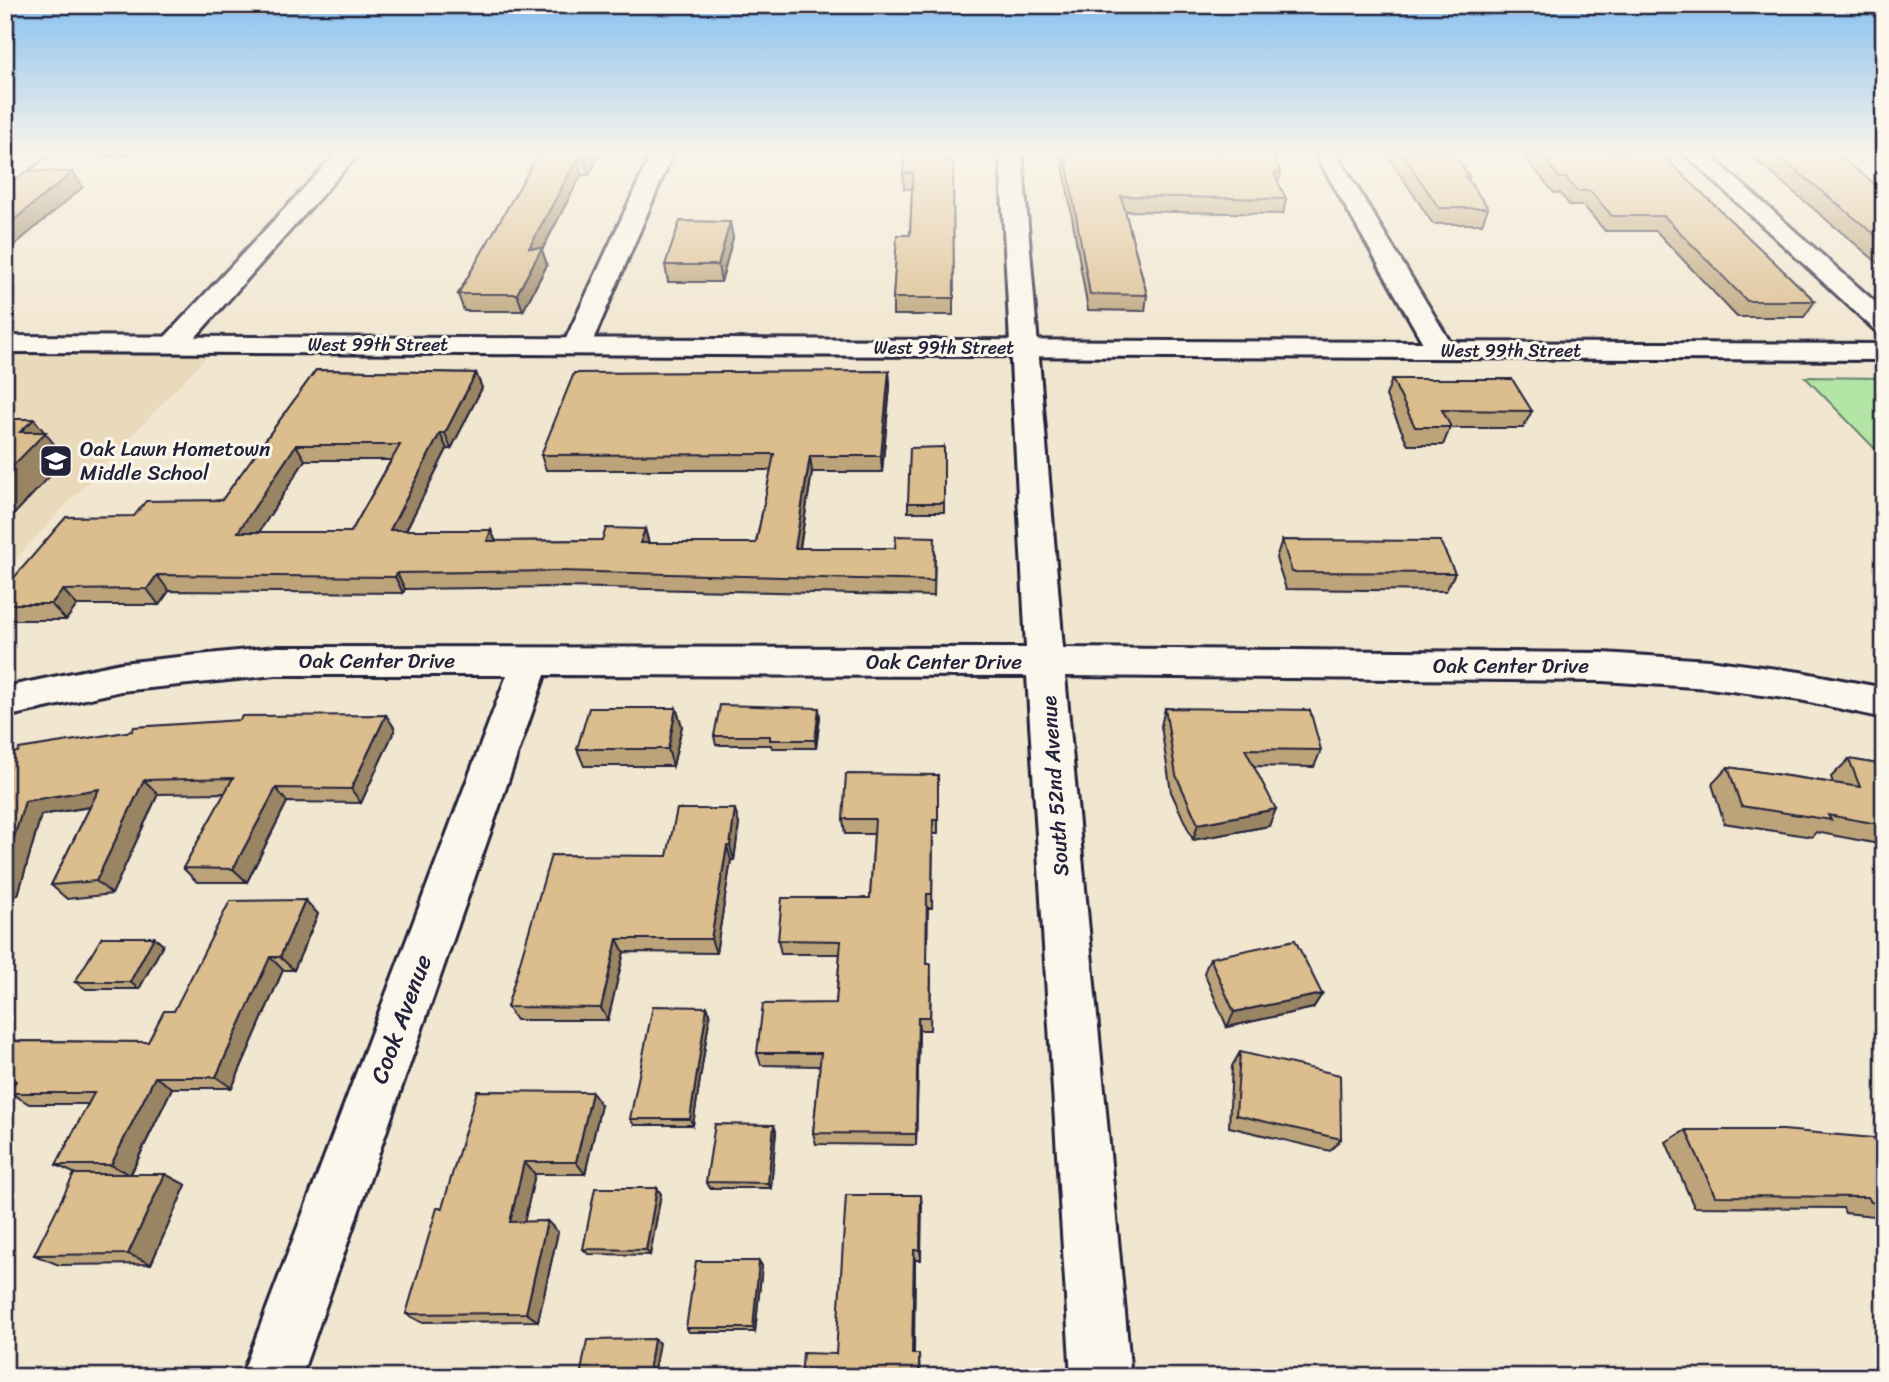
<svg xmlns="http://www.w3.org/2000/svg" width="1889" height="1382" font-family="Sriracha,sans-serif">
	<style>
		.built { fill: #eadabc }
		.green { fill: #b2e5a6; stroke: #6a8470; stroke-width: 2 }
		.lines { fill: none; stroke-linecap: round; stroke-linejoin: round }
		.street-casing { stroke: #22223b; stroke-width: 6 }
		.secondary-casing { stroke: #22223b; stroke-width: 6 }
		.street { fill: #fbf7ec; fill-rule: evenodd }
		.secondary { fill: #fbf7ec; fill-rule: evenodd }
		.wall { fill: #bca37a; stroke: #22223b; stroke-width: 2; fill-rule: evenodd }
		.shaded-wall { fill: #998463; stroke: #22223b; stroke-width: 2 }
		.building { fill: #dbbd8e; stroke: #22223b; stroke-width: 2; fill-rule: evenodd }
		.labels { text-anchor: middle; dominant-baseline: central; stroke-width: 6; stroke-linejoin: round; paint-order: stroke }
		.far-street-label { font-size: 18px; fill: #22223b; stroke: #fbf7ec }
		.poi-label { font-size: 21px; fill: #22223b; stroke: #fbf7ec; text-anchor: start }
		.street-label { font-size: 21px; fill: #22223b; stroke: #fbf7ec }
		.near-street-label { font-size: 24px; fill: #22223b; stroke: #fbf7ec }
	</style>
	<rect width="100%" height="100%" fill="#f1e6d0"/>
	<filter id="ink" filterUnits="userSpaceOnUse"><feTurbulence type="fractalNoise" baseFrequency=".0143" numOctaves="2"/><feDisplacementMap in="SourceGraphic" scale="14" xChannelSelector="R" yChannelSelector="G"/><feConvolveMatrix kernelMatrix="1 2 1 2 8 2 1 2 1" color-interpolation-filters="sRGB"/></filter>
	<g filter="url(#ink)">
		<path class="built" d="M5,353H210L5,570Z"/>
		<path class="green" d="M1805,377L1884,378V458Z"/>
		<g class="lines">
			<defs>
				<g id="street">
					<path d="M24,153H48L13,182L5,184V167Z"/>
					<path d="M337,153H359L184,350L174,352L164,350L160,344L164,338Z"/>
					<path d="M652,153H673L591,345L587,351L577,353L567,351L563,345Z"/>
					<path d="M1000,153H1022L1063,648L1603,653L1709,660L1800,672L1884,688V718L1800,700L1709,688L1603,681L1065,676L1131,1377H1071L1027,676L545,675L301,1377H241L507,675H276L121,691L5,717V687L121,663L276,647L1026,648Z"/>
					<path d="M1315,153H1336L1455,350L1451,356L1441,358L1431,356L1427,350Z"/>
					<path d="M1684,153H1707L1884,310V332L1875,330Z"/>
				</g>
				<path id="secondary" d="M5,336L1884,344V360L5,352Z"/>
			</defs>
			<use href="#street" class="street-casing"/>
			<use href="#secondary" class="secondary-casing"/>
			<use href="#street" class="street"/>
			<use href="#secondary" class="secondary"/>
		</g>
		<g class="wall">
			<path d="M78,153H132L128,156H80Z"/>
			<path d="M539,153H600L589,175H581L542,250L547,265L523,311H464L458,294Z"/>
			<path d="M1061,153H1273V157L1281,173L1278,183L1286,199L1283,214L1125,211L1147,295L1145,311L1088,310Z"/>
			<path d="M1386,153H1452L1469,176L1468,180L1488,208L1482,224H1433Z"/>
			<path d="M1521,153H1660L1815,301L1804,317H1737L1656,231H1605L1584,206H1570L1560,193H1554Z"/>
			<path d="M1747,153H1834L1884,191V268Z"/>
			<path d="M948,160H953V315H893V298L910,235L912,189H904L903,173Z"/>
			<path d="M730,222L733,238L721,282H668L665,265Z"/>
			<path d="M316,370L476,373L482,388L451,449H447L406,530L496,541L602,540L645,529L649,543H756L771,470H546L541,455L889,371L890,387L882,472H812L800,548L935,553L934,596L564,587L405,589L403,593L169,591L159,605H77L66,620H6L5,619V588L134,516L222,500ZM305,460H391L351,532H259Z"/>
			<path d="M1392,379L1532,411L1523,428H1450L1443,445H1408L1386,396Z"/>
			<path d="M944,447V512H908V503Z"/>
			<path d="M1282,540L1455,573L1446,591L1286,589L1276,558Z"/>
			<path d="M676,708L682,726L673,766H584L577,749Z"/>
			<path d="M1165,708L1321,750L1314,767L1254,766L1269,826L1193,840L1171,792L1161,726Z"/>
			<path d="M386,715L395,729L361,803L287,802L247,882H197L183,868L225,793L158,794L112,894L67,899L51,885L90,807L41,815L18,895L5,755Z"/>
			<path d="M820,717L816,748H772L771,745H716L714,736Z"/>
			<path d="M1849,759L1884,765V845L1816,832L1812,837L1724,823L1712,784L1728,767L1833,783L1831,777Z"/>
			<path d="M938,775V834H933L932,908H928L927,964L931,977L930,1030H919L916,1145L816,1144L813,1133L820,1066L761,1065L757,1053L836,1003L840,954H781L778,940L870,898L874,834H845L843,819Z"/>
			<path d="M739,824L734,860H731L716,953L624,952L608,1020H516L507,1007L667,856Z"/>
			<path d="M305,900L318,914L294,970H283L232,1088H172L131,1174L186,1185L151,1264L59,1265L34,1255L76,1174L56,1165L88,1104H29L9,1092H5V1034L16,1041L148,1042L174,1011Z"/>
			<path d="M163,945L139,989H86L75,982Z"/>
			<path d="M1210,958L1322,994L1313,1008L1227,1027L1204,973Z"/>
			<path d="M707,1007L710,1014L693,1125H634L630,1119Z"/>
			<path d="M1240,1052L1341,1139L1330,1151L1229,1127L1232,1066Z"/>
			<path d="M601,1105L585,1174H535L524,1222L547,1221L558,1232L538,1321L421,1322L406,1314L442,1208Z"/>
			<path d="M1686,1130L1884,1139V1217L1845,1213L1843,1208L1694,1207L1666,1142Z"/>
			<path d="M776,1131L771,1188H710L706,1182Z"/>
			<path d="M657,1188L661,1194L650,1255L588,1254L583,1249Z"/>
			<path d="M921,1195V1260H915L914,1354H919L920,1377H801L836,1354Z"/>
			<path d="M759,1261L762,1266L755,1332H689L686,1328Z"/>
		</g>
		<g class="shaded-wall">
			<path d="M588,153H600L589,175L585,159Z"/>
			<path d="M577,159L581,175L542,250L547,265L523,311L517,294L529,248Z"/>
			<path d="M73,172L83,187L5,253V227Z"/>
			<path d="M730,222L733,238L721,282L718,265Z"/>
			<path d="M889,371L890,387L882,472L881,456Z"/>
			<path d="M476,373L482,388L451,449L445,433Z"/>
			<path d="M34,419L66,459L5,524V474L20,432Z"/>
			<path d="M440,433L447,449L398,546L390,530Z"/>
			<path d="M296,445L305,460L249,548L238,532Z"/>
			<path d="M810,456L812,472L797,564L795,548Z"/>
			<path d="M645,529L649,545L640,543Z"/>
			<path d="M491,530L498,546L487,541Z"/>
			<path d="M397,573L405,589L403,593L395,577Z"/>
			<path d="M157,575L169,591L159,605L147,589Z"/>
			<path d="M63,590L77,605L66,620L51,604Z"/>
			<path d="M676,708L682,726L673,766L668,749Z"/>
			<path d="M819,708L820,717L816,748L815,740Z"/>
			<path d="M386,715L395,729L361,803L351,789Z"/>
			<path d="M144,780L158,794L112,894L96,881Z"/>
			<path d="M276,788L287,802L247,882L233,869Z"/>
			<path d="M99,789L114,803L41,815L18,895L5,898V867L25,801Z"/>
			<path d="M735,809L739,824L734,860L730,846Z"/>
			<path d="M1276,809L1269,826L1193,840L1198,824Z"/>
			<path d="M727,846L731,860L716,953L711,939Z"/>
			<path d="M305,900L318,914L294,970L280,957Z"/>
			<path d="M154,937L163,945L139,989L130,982Z"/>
			<path d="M617,939L624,952L608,1020L601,1008Z"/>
			<path d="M270,957L283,970L232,1088L216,1077Z"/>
			<path d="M1322,994L1313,1008L1227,1027L1234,1012Z"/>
			<path d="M707,1007L710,1014L693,1125L690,1119Z"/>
			<path d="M918,1017L919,1030L916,1145V1134Z"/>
			<path d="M5,1034L19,1043L5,1048Z"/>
			<path d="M155,1077L172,1088L130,1175L111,1165Z"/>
			<path d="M592,1092L601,1105L585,1174L576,1162Z"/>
			<path d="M774,1125L776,1131L771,1188L768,1183Z"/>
			<path d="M524,1162L535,1174L522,1232L510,1222Z"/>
			<path d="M165,1174L186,1185L151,1264L128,1254Z"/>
			<path d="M657,1188L661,1194L650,1255L646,1250Z"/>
			<path d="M921,1195L922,1206L921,1260L920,1250Z"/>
			<path d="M547,1221L558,1232L538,1321L526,1313Z"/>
			<path d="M914,1250L915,1260L913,1362L912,1354Z"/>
			<path d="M759,1261L762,1266L755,1332L753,1328Z"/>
			<path d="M654,1339L659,1343L653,1377H648Z"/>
		</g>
		<g class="building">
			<path d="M539,153H588L585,159H577L529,248H542L517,294H458Z"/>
			<path d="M904,153H948V160H953L954,298H893L897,235H910L913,173H903Z"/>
			<path d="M1065,153H1271L1281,173H1274L1286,199L1121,196L1147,295L1090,294Z"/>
			<path d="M1402,153H1452L1469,176H1465L1488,208H1439Z"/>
			<path d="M1539,153H1660L1815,301H1747L1664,216H1612L1590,191H1577L1566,178H1560Z"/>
			<path d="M1775,153H1834L1884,191V242Z"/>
			<path d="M27,171L73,172L5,227V187Z"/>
			<path d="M680,221L730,222L718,265H665Z"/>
			<path d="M316,370L476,373L445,433H440L390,530H491L487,541L602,540L606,528L645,529L640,543H756L774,454L541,455L574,373L889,371L881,456H810L795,548H895L896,536L935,537L934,581L558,571L397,573L395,577L157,575L147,589L63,590L51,604H5V588L66,517L134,516L146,501L222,500ZM296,445H400L351,532H238Z"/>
			<path d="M1392,379H1512L1532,411L1442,410L1451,427H1415Z"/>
			<path d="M5,419H34L20,432H46L5,474Z"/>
			<path d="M944,447V503H908L910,448Z"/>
			<path d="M1282,540L1440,541L1455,573L1292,572Z"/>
			<path d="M720,705L819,708L815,740H770V736H714Z"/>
			<path d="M589,708H676L668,749H577Z"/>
			<path d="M1165,708L1310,710L1321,750L1245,749L1276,809L1198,824L1176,775Z"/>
			<path d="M386,715L351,789L276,788L233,869L183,868L233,778L144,780L96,881L51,885L99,789L25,801L5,867V755L18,752L19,749L132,731L134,727L240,720L242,716Z"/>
			<path d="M1849,759L1884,765V825L1828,815L1831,820L1741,806L1728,767L1860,787Z"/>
			<path d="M846,774L938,775V820H933L932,894H927L926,964H931L930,1017H918L916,1134L813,1133L821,1053H757L763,1004L836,1003L841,941L778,940L782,898H870L875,819H843Z"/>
			<path d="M677,809H735L730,846H727L711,939H617L601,1008L507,1007L551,855L667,856Z"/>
			<path d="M305,900L280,957H270L216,1077H155L111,1165H56L94,1093H8L16,1081H5V1041L148,1042L164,1011H174L230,901Z"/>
			<path d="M102,937H154L130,982H75Z"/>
			<path d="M1295,940L1322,994L1234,1012L1210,958Z"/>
			<path d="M653,1006L707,1007L690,1119H630Z"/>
			<path d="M1240,1052L1340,1075L1341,1139L1236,1115Z"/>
			<path d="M477,1091L592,1092L576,1162H524L510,1222L547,1221L526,1313L406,1314L437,1208H442Z"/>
			<path d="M715,1124L774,1125L768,1183L706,1182Z"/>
			<path d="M1686,1130H1783L1884,1139V1204L1871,1202L1868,1197L1715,1196Z"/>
			<path d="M74,1174H165L128,1254L34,1255Z"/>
			<path d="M595,1188H657L646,1250L583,1249Z"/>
			<path d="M846,1195H921L920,1250H914L912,1354H919V1377H801L803,1353L836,1354Z"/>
			<path d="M696,1261H759L753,1328H686Z"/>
			<path d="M654,1339L648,1377H580L587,1340Z"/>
		</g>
	</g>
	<linearGradient id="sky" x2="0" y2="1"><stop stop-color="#8ac1f0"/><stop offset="0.44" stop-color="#f9f4ea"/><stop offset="1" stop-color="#f9f4ea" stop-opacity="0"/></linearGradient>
	<rect width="1889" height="347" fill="url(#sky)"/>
	<defs>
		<symbol id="school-square" viewBox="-11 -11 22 22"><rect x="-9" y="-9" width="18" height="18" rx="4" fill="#22223b" stroke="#fbf7ec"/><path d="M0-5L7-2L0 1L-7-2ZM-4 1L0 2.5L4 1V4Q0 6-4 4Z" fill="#fff"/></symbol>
	</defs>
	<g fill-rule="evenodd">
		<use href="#school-square" x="37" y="442" width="38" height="38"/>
	</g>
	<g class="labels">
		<g class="far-street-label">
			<text x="378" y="345">West 99th Street</text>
			<text x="944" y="348">West 99th Street</text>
			<text x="1511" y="351">West 99th Street</text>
		</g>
		<g class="poi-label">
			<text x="80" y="449">Oak Lawn Hometown<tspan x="80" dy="24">Middle School</tspan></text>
		</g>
		<g class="street-label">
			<text x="377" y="661">Oak Center Drive</text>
			<text x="944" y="662">Oak Center Drive</text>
			<text x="1511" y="666">Oak Center Drive</text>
			<text transform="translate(1055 786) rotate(-94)">South 52nd Avenue</text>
		</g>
		<g class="near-street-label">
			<text transform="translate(401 1019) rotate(-70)">Cook Avenue</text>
		</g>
	</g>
	<rect width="1889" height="1382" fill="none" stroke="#fbf7ec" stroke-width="28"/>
	<rect x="14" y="14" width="1861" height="1354" fill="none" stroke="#22223b" stroke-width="2.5" filter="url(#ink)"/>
</svg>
